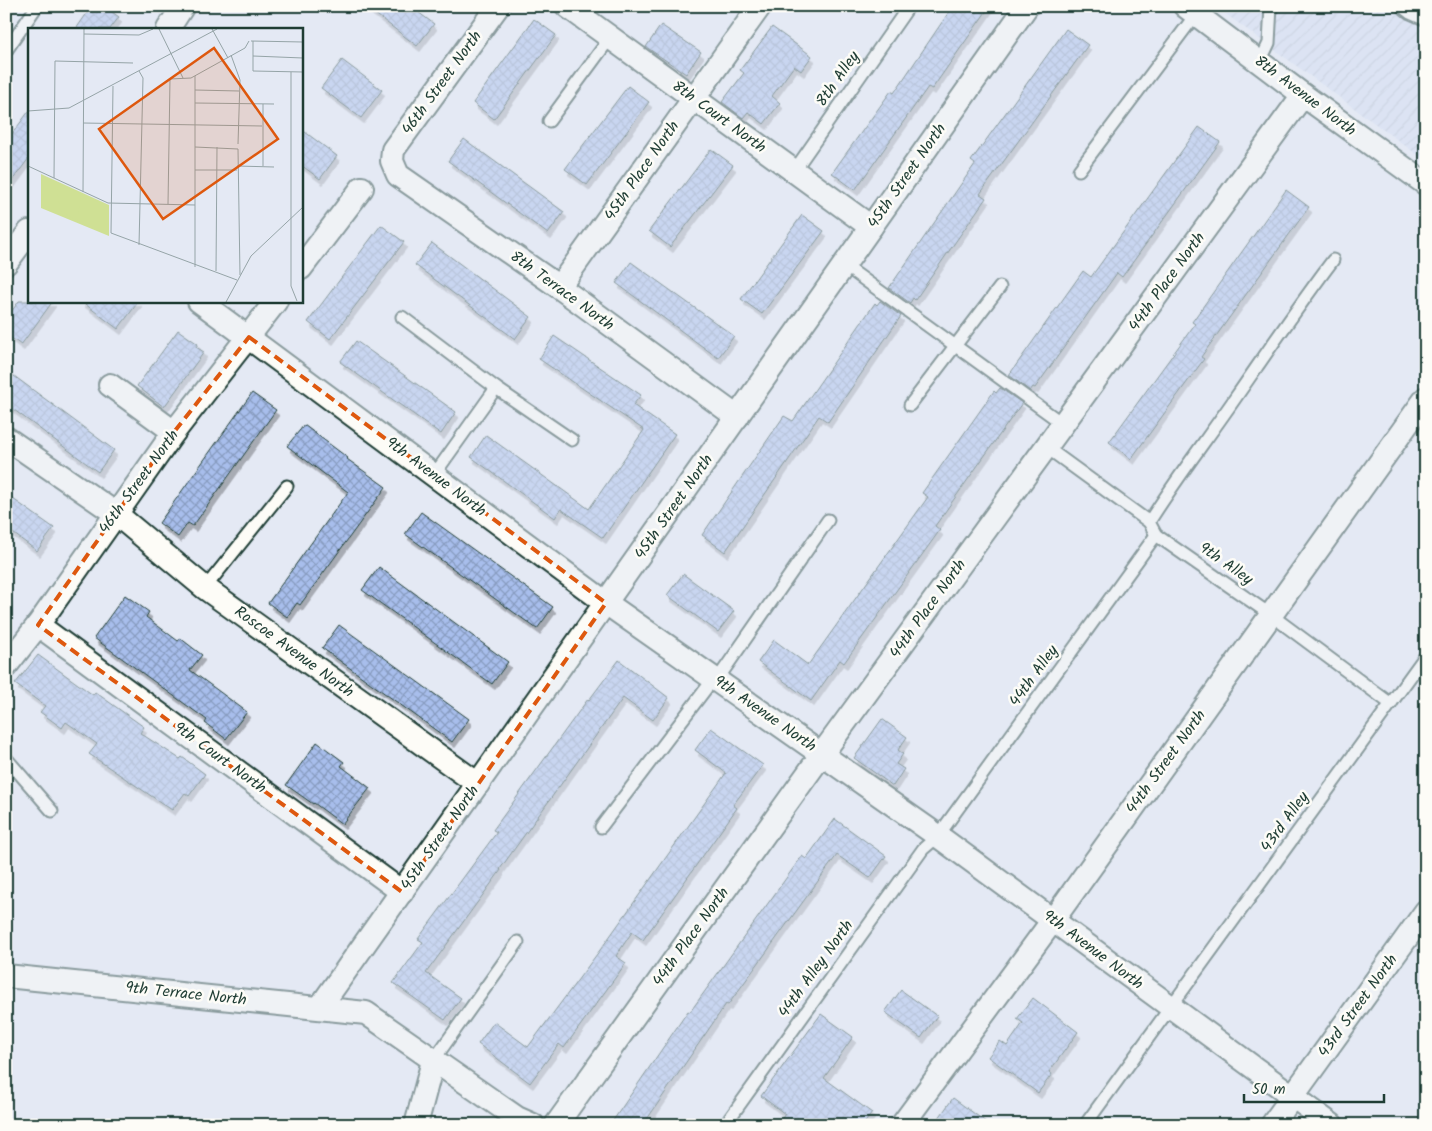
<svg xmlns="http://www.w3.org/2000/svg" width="1432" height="1131" font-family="Kalam,sans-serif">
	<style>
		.industrial { fill: url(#industrial-furrows) }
		.building { fill: url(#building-cross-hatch); stroke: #1f3d34; filter: url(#shadow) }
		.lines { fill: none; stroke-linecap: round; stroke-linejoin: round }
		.lane-casing { stroke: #1f3d34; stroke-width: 15 }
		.street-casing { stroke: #1f3d34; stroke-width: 26 }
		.lane { stroke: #fdfcf7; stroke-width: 11 }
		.street { stroke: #fdfcf7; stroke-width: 22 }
		.marked { fill: none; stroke: #de580e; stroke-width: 4; stroke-dasharray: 10 6; stroke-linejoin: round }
		.labels { text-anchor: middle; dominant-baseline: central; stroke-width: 5; stroke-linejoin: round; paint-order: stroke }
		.street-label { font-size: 16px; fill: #1f3d34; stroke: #fdfcf7 }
		.inset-road { fill: none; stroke: #95a4a7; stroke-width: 1 }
		.view { fill: #de580e; fill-opacity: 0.15; stroke: #de580e; stroke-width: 2.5 }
		.inset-edge { fill: none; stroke: #1f3d34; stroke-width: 2.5 }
	</style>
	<defs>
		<pattern id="industrial-furrows" width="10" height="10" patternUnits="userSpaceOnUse" patternTransform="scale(1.25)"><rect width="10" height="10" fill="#d2dcf2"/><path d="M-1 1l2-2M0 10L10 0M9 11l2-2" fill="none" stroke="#b4bed0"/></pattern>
		<pattern id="building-cross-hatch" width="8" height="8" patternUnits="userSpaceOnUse" patternTransform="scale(1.25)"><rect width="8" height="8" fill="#a8beec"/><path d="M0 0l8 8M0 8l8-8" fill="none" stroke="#889cc0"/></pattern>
		<filter id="shadow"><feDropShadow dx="3" dy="5.5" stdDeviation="0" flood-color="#0004"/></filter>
	</defs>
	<rect width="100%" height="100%" fill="#e4e9f4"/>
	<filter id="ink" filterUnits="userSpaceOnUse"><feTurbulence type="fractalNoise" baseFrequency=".02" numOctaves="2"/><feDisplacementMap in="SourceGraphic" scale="10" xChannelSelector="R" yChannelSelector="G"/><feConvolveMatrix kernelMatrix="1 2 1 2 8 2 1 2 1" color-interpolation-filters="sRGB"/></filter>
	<g filter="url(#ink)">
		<path class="industrial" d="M1215,6H1426V161Z"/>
		<g class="building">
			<path d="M92,6H104L119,17L110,29H76Z"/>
			<path d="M365,6H410L434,24L417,46Z"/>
			<path d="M953,6H990L932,89L928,87L855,190L832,173L891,91L894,93Z"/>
			<path d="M534,19L556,35L494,119L473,103Z"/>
			<path d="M661,25L701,52L686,74L646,47Z"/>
			<path d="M772,27L812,56L801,71L794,66L772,96L780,103L764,124L748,112L743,118L722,102L744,73L740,70Z"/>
			<path d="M1066,29L1088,45L980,194L986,198L915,300L913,298L910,303L889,288L975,164L971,161Z"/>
			<path d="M342,60L382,90L361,118L321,88Z"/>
			<path d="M628,86L649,102L587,185L565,169Z"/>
			<path d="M29,111V158L6,189V142Z"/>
			<path d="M1199,127L1220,142L1122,277L1117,273L1035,388L1033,387L1030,391L1009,375L1083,271L1091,277Z"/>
			<path d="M301,129L337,156L320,179L301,165Z"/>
			<path d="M464,139L564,212L548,234L448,161Z"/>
			<path d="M711,149L733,165L670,247L649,231Z"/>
			<path d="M1286,190L1309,207L1201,357L1204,359L1131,459L1109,442L1195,324L1192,322Z"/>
			<path d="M802,215L824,231L762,314L741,299Z"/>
			<path d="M381,225L404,242L330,339L308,322Z"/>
			<path d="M432,243L531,317L515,339L415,265Z"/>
			<path d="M631,262L734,336L718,358L616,283Z"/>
			<path d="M19,301H53L21,345L6,334V319Z"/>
			<path d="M81,301H139L118,329Z"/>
			<path d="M880,301L901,316L828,422L819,416L725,552L702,535L784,416L793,421L875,303L877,305Z"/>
			<path d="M178,330L198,344L196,347L204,352L164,407L137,386Z"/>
			<path d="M554,336L641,395L633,405L675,434L603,538L561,509L555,518L471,457L486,435L589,509L644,430L539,359Z"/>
			<path d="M356,341L456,412L441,434L340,362Z"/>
			<path d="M6,370L114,450L98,472L6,404Z"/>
			<path d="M1000,388L1022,403L935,526L940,530L844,663L840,660L811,701L758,662L774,640L808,665L928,497L922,493L994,391L996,393Z"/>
			<path d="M252,393L276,410L193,526L188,523L178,537L159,523Z"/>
			<path d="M304,425L348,458L347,459L386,487L300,605L297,603L287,617L268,603L348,492L287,446Z"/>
			<path d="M6,494L54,528L37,551L6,528Z"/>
			<path d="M421,512L553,607L537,629L405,534Z"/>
			<path d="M379,567L508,662L492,684L362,590Z"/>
			<path d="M683,574L734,611L718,632L667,595Z"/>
			<path d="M125,595L149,612L146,617L178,641L180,638L202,655L190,670L247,712L226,739L205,723L207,720L94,638Z"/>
			<path d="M339,625L469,719L452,742L322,648Z"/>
			<path d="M38,655L93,695L95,692L144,727L140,733L180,759L182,757L205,774L189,796L185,793L172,810L89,754L97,744L66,722L62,728L40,712L45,706L15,684Z"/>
			<path d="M619,660L669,698L653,720L623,698L500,869L501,870L426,973L461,998L445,1020L393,983L423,942L418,939L497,832L493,830L588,699L589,700Z"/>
			<path d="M882,719L907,737L898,750L903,754L896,764L904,769L893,786L854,758Z"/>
			<path d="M711,728L763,765L733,805L737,808L643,940L632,932L616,956L626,963L564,1048L559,1044L530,1083L478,1044L494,1022L528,1047L603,946L726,773L695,750Z"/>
			<path d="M317,742L344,762L341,766L370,788L342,824L314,803L313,804L286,785Z"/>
			<path d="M835,819L886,856L870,878L837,855L728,1005L726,1004L643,1125H610L688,1011L690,1012L802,856L806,859Z"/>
			<path d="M901,990L937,1016L921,1038L885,1012Z"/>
			<path d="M1033,998L1078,1032L1049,1072L1052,1074L1038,1093L988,1057L1000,1041L1007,1046L1023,1023L1017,1019Z"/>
			<path d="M821,1014L853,1037L824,1078L872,1113L863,1125H777L785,1114L761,1096Z"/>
			<path d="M953,1098L990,1125H934Z"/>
		</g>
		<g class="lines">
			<defs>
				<g id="lane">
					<path d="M1401,6L1410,13L1426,20"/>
					<path d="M6,51L37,6"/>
					<path d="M1260,62L1269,43L1271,6"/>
					<path d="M549,121L610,38"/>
					<path d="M1079,170L1196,14"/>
					<path d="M794,171L909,6"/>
					<path d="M844,265L1063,424"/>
					<path d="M402,317L496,388L434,475"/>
					<path d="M496,388L572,440"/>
					<path d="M910,405L1000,287"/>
					<path d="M1046,447L1149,522L1156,535L1271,615L1391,704"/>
					<path d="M1149,522C1176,479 1207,439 1236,397C1268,351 1299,305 1333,260"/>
					<path d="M205,588L287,486"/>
					<path d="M717,680L828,520"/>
					<path d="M6,758L52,811"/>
					<path d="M601,827L714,678"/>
					<path d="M433,1061L518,942"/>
					<path d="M725,1125L923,849L938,836L1156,535"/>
					<path d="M1085,1125L1426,655"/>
				</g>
				<g id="street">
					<path d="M498,6L393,150L392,161L398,175L559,287L737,417"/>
					<path d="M567,6L871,227"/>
					<path d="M1185,6L1303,95L1426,184"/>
					<path d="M168,29L183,6"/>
					<path d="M6,263L29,232"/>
					<path d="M301,268L362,188"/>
					<path d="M559,287L760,6"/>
					<path d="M199,301L606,603L938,836L1332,1125"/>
					<path d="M110,385L174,432"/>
					<path d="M6,438L115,513L205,588L478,784"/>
					<path d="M38,625L402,892"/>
					<path d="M6,666L38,625L174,432L276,301"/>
					<path d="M6,976L366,1013L517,1118L533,1125"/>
					<path d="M320,1007L1027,6"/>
					<path d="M416,1125L433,1061"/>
					<path d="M556,1125L822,754L1303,95"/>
					<path d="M902,1125L1053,920L1426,398"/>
					<path d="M1272,1125L1426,911"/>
				</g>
			</defs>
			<use href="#lane" class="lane-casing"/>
			<use href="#street" class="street-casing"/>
			<use href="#lane" class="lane"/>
			<use href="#street" class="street"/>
		</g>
	</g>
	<path d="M0 0H1432V1131H0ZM249,337L606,603L402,892L38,625L174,432Z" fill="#e4e9f4" fill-opacity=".55" fill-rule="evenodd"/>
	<path class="marked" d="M249,337L606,603L402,892L38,625L174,432Z"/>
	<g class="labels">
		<g class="street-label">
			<text transform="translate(838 79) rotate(-55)">8th Alley</text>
			<text transform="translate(442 83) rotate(-54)">46th Street North</text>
			<text transform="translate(1305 96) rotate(37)">8th Avenue North</text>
			<text transform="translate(719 117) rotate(36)">8th Court North</text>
			<text transform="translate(642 171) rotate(-55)">45th Place North</text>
			<text transform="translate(907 176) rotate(-55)">45th Street North</text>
			<text transform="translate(1167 282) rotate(-54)">44th Place North</text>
			<text transform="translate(562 291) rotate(36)">8th Terrace North</text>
			<text transform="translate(436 477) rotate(37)">9th Avenue North</text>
			<text transform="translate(139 482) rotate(-54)">46th Street North</text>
			<text transform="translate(674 507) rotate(-55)">45th Street North</text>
			<text transform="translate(1226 564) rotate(35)">9th Alley</text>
			<text transform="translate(928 609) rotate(-54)">44th Place North</text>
			<text transform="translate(294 652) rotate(36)">Roscoe Avenue North</text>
			<text transform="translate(1034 676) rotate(-54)">44th Alley</text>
			<text transform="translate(765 714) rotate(35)">9th Avenue North</text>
			<text transform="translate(220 758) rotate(36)">9th Court North</text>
			<text transform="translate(1166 762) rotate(-54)">44th Street North</text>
			<text transform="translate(1285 822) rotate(-54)">43rd Alley</text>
			<text transform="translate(440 838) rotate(-55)">45th Street North</text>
			<text transform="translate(691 937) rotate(-54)">44th Place North</text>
			<text transform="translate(1093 950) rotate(37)">9th Avenue North</text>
			<text transform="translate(816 969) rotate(-54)">44th Alley North</text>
			<text transform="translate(186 994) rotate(6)">9th Terrace North</text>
			<text transform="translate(1358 1006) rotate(-54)">43rd Street North</text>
		</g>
	</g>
	<g transform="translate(28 28)">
		<rect width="275" height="275" fill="#e4e9f4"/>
		<path d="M13,146L81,177V208L13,180Z" fill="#cfe094"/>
		<path d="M29,161L53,167L49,193L32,182Z" fill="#cfe094"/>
		<path class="inset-road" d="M131,1L155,50M184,1L200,30M56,6L111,7L125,1M223,13L275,14M225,13V43L275,44M203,27L212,52L210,116M225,28L275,30M111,43L115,50L111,217M263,44V258L269,273M85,58L83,205L209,252M167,62L211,63M167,75L246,76M235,76V138M0,83L41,80L189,1M55,95L234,98M167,119L210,121L212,247M0,138L80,175L167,177M209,138L246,139M167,142H209M26,150L27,33L105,35M55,164L56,1M140,176L142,51L163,50L217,20L221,13M167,239V48M188,243L189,119M198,274L223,228L275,179"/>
		<path class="view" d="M186,20L250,111L135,191L71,101Z"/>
		<rect width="275" height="275" class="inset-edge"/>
	</g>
	<rect width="1432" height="1131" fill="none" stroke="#fdfcf7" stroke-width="25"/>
	<rect x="12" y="12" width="1407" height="1106" fill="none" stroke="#1f3d34" stroke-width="2" filter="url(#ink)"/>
	<path d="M1244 1094v8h140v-8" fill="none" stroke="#1f3d34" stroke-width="2.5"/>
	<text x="1252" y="1094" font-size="15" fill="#1f3d34" stroke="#fdfcf7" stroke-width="4" paint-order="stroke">50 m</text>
</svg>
